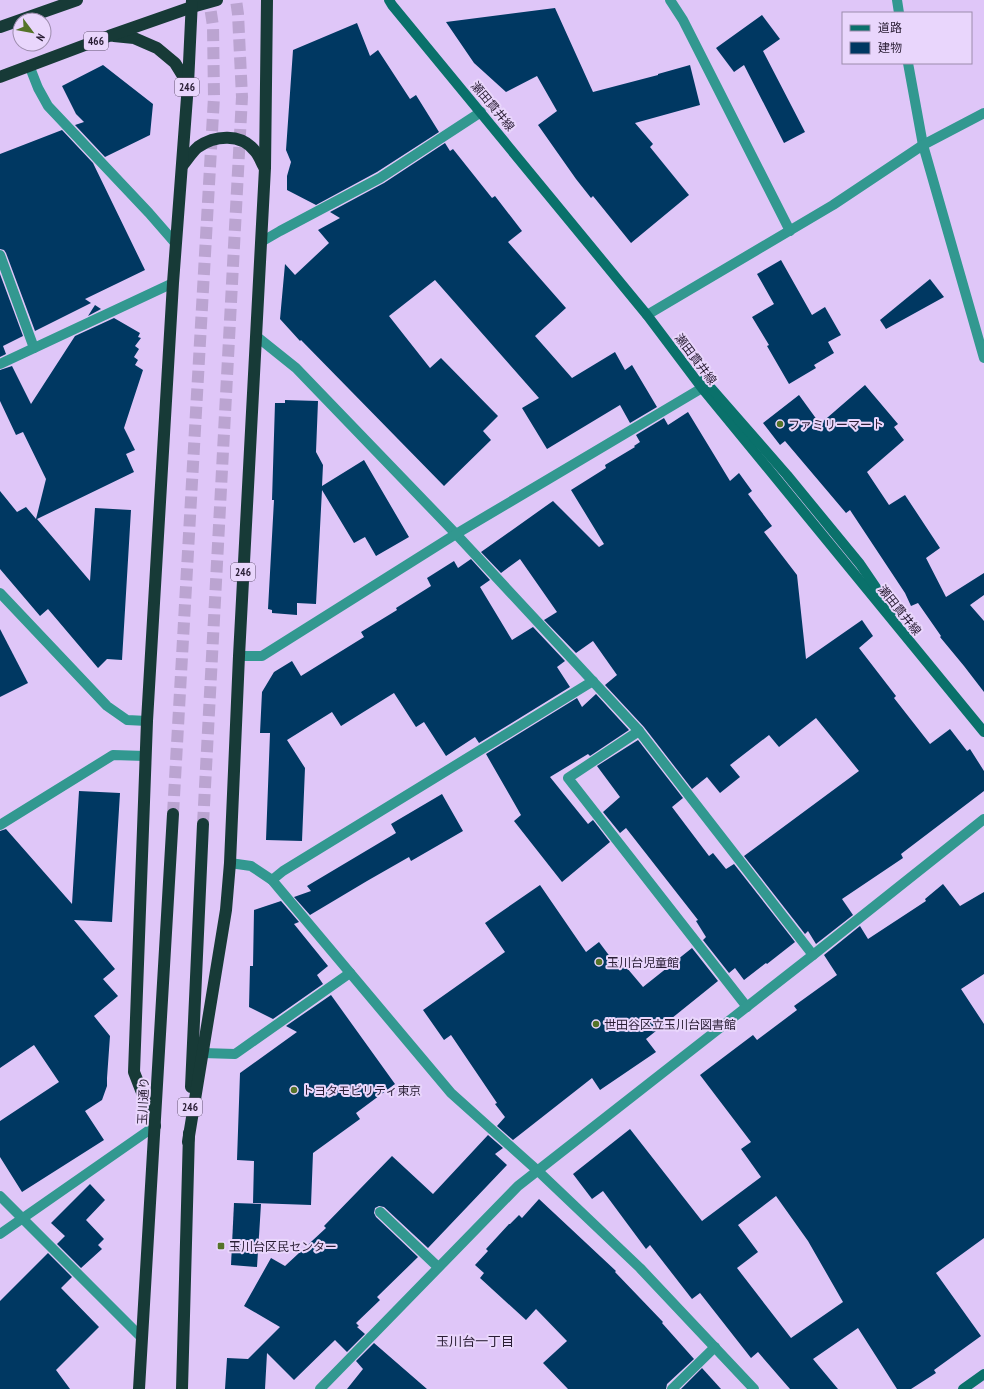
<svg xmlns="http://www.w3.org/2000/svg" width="984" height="1389" font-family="'PT Sans Narrow','Noto Sans JP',sans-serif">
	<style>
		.building { fill: #003862; fill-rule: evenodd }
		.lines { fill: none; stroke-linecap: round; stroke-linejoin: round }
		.highway-tunnel { stroke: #bba4d1; stroke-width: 12; stroke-dasharray: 12 6; stroke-linecap: butt }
		.street { stroke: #329890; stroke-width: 10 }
		.secondary { stroke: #0a716b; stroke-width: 10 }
		.highway { stroke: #173a37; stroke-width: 12 }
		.poi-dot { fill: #557328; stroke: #e9d6fc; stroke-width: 1.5 }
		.labels { text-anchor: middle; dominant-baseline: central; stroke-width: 4; stroke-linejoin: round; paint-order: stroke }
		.shield { fill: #e9d6fc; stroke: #635470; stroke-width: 1 }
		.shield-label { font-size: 11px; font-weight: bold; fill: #291d34 }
		.street-label { font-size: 12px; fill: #291d34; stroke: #e9d6fc }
		.poi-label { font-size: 12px; fill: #291d34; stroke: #e9d6fc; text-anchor: start }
		.neighbourhood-label { font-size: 13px; fill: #291d34; stroke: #e9d6fc }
	</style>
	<rect width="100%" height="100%" fill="#dfc6f8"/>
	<g class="building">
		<path d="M555,8L593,92L658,75V74L690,65L700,105L635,123L653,144L650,147L689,195L631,243L593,196L591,198L576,179L538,125L557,111L537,76L506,92L474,63L446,22Z"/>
		<path d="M762,15L780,39L763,51L805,132L784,143L744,65L734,72L716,48Z"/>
		<path d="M357,23L370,56L378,50L410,99L416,95L439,132L377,172L316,205L287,190V176L291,162L286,150L293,50Z"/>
		<path d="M103,65L153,104L150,135L105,157L75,125L84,122L76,114L62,86Z"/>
		<path d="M62,130L93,163L145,270L85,299L91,303L35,331L6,253L4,250L0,249V154Z"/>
		<path d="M445,143L450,151L453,149L492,198L495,196L522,231L508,242L566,308L535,336L572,378L615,352L625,370L632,365L657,407L630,423L620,405L547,449L522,408L539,398L435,280L389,316L430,368L441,358L498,416L483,431L491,440L444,486L301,340L300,341L280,319L285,264L295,275L329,243L318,230L340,218L330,212L384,183Z"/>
		<path d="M781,260L812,315L825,307L841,335L828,342L834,353L814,365L816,368L789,384L767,346L769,345L752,317L774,304L757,274Z"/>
		<path d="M0,274L23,336L3,346L6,354L0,357Z"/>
		<path d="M930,279L944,297L886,329L880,320Z"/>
		<path d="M95,305L101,309L88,316Z"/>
		<path d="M114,318L140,333L138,337L141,338L135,346L139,349L134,357L138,360L135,365L143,370L124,428L135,450L126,454L134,472L37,519L90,581L95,508L131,510L122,660L107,659L98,668L48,609L40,616L0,569V491L17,512L26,507L36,519L46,479L23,432L16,435L0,401V370L12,366L31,404L75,336Z"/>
		<path d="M865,385L898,424L894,427L904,440L867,472L889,505L905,495L940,548L926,558L946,597L984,573V595L970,605L984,621V692L964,666L940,637L941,636L918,603L911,606L905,593L850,510L846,513L785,441L780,445L763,423L799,395L820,424Z"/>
		<path d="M285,400L318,401L316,452L323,465L322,486L364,460L409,537L376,556L365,537L354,543L322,490L316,604L297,603V615L272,613V610L268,609L274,500H272L275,403H285Z"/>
		<path d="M688,412L730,481L739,473L752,491L748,494L772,526L764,532L797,575L806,659L862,620L873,636L859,648L896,696L894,698L930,744L950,729L967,751L970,749L984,771V791L901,854L903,858L842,899L853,915L816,944L808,931L805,934L744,856L859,771L816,718L779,747L769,735L730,765L740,777L720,793L707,777L692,789L644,727L605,685L617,675L593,641L576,653L544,620L557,612L520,559L501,573L481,552L553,501L599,547L604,544L571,490L606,468L605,465L635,447L634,446L640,442L636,435L664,418L668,425Z"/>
		<path d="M471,559L490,580L480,587L512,640L533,627L565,661L557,667L570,687L479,743L475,737L446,756L424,722L416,727L394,693L341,726L332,712L287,740L305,768L302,841L266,840L270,733H260L262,692L274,672L292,661L301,676L364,637L361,632L397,610L396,608L431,586L427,578L454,561L458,568Z"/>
		<path d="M0,629L28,683L0,697Z"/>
		<path d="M596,694L629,730L590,756L588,754L550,777L588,824L593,820L610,842L562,882L514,821L521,815L486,754L577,698L582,707Z"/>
		<path d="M638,740L683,798L672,807L709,856L713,853L726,869L734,864L795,942L767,964L766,963L744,980L735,968L729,973L703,940L706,937L696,921L698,920L626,828L620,833L603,812L620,797L597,766Z"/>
		<path d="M79,791L120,793L112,922L74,920L115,969L103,979L118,996L94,1016L110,1036L107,1078V1086L102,1100L85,1111L104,1140L22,1192L0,1157V1121L59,1082L34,1045L0,1068V831L6,829L72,904Z"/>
		<path d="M442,794L463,831L411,861L409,857L367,881L310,915L294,897L311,891L307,886L396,833L391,824Z"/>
		<path d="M943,884L960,906L984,892V974L961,989L984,1024V1238L936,1273L981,1336L934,1370L936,1373L911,1389H897L858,1328L813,1359L838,1389H790L758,1352L751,1358L700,1293L692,1299L650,1245L646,1249L603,1191L592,1199L573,1174L630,1129L702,1221L761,1177L741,1149L751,1142L700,1075L753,1035L757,1040L797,1010L794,1006L837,975L824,955L860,926L868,939L926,901L925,899ZM776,1196L808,1241L843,1302L791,1338L737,1268L758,1252L738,1225Z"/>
		<path d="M540,885L586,952L599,942L611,958L616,955L643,987L692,948L718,981L646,1039L656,1052L600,1090L592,1078L513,1140L497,1126L505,1117L495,1104L497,1103L451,1035L444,1040L423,1010L505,952L485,923Z"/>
		<path d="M281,901L299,922L294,924L328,966L317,975L323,984L273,1019L249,1007L250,966H253L254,910Z"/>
		<path d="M331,995L395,1084L356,1113L360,1119L313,1153L311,1205L253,1203L254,1161L237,1160L240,1073L297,1032L286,1026Z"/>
		<path d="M488,1135L503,1148L495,1154L507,1165L428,1248L384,1207L379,1206L375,1208L374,1213L376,1217L418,1257L377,1297L380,1300L356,1323L359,1326L357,1327L365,1334L347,1352L335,1340L294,1380L267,1353L265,1389H225L227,1358L248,1359L280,1327L244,1306L271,1258L285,1266L326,1228L324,1226L392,1156L433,1194Z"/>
		<path d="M90,1184L105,1200L86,1220L104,1239L98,1245L102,1249L81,1268L57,1244L65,1236L51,1223Z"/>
		<path d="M539,1199L616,1271L615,1272L663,1322L662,1323L694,1359L667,1384L666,1389H568L543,1363L567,1341L536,1309L526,1320L480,1278L484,1273L475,1265L488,1251L486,1249L509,1224H510L519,1215L522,1218Z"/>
		<path d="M234,1203L261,1204L257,1267L231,1265Z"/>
		<path d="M48,1253L72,1277L61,1288L99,1327L56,1370L70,1389H0V1301Z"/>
		<path d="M374,1343L427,1389H347L363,1369L356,1361Z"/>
		<path d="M702,1368L721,1389H681Z"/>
	</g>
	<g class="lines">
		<g class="highway-tunnel">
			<path d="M173,814L214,97L213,26L209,0"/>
			<path d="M203,824L242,97L238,14L236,0"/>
		</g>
		<g class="street">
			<path d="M670,0L683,20L790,231"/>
			<path d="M897,0L899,13"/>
			<path d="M908,63L923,145L984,358"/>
			<path d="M29,65L38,88L48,106L149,213L176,244"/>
			<path d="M261,242L280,231L380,178L481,112"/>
			<path d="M0,255L34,348"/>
			<path d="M647,315L833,205L923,145L984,113"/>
			<path d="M256,336L296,368L456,534L639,731L813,955"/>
			<path d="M0,364L173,283"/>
			<path d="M0,593L107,706L127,720L147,721"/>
			<path d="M239,656H262L456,534L702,388"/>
			<path d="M639,731L568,778L747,1007"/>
			<path d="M0,825L113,755L145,756"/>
			<path d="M230,863L251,866L272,880L451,1093L538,1171L640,1268L754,1389"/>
			<path d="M272,880L283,871L593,681"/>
			<path d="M203,1053L235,1054L350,973"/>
			<path d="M0,1196L142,1338"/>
			<path d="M380,1212L438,1267"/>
			<path d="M0,1234L155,1126"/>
			<path d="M320,1389L518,1186L813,955L984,819"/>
			<path d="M672,1389L715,1347"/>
		</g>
		<g class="secondary">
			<path d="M389,0L392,5L647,315L702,388L984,732"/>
			<path d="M704,380L787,475L860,564L892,611"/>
			<path d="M963,1389L984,1374"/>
		</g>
		<g class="highway">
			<path d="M0,27L77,0"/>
			<path d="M114,36L134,38L157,48L175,63L188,84"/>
			<path d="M0,77L109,36L192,7L217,0"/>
			<path d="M182,166C187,160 192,152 198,147C215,135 241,133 255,151C259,155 261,162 264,167"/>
			<path d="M191,1087L203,824"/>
			<path d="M155,1126L134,1072L147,721L173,283L188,84L192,0"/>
			<path d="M188,1142L226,910L230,863L239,656L265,168L267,0"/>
			<path d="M139,1389L173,814"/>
			<path d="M182,1389L189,1133"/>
		</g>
	</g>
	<g class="poi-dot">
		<circle cx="780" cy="424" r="4"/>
		<circle cx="599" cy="962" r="4"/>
		<circle cx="596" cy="1024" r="4"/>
		<circle cx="294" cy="1090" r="4"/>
		<rect x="217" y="1242" width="8" height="8" rx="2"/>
	</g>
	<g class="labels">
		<g class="shield">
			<rect x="84" y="32" width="24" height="18" rx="3"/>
			<rect x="175" y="78" width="24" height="18" rx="3"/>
			<rect x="231" y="563" width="24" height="18" rx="3"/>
			<rect x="178" y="1098" width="24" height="18" rx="3"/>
		</g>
		<g class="shield-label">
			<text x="96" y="41">466</text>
			<text x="187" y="87">246</text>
			<text x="243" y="572">246</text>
			<text x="190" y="1107">246</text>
		</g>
		<g class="street-label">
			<text transform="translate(493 106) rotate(50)">瀬田貫井線</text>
			<text transform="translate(696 359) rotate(53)">瀬田貫井線</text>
			<text transform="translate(900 610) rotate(51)">瀬田貫井線</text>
			<text transform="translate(143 1101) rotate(-87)">玉川通り</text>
		</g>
		<g class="poi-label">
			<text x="788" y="424">ファミリーマート</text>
			<text x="607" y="962">玉川台児童館</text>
			<text x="604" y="1024">世田谷区立玉川台図書館</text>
			<text x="302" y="1090">トヨタモビリティ東京</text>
			<text x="229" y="1246">玉川台区民センター</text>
		</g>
		<g class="neighbourhood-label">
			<text x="475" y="1341">玉川台一丁目</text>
		</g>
	</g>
	<rect x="842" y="12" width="130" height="52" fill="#e9d6fc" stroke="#9c8cac"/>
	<rect x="850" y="25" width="20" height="6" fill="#0a716b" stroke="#9c8cac"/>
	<text x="878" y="32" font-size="12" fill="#291d34">道路</text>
	<rect x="850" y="42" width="20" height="12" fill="#003862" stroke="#9c8cac"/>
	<text x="878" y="52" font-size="12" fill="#291d34">建物</text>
	<g transform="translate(32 32) rotate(122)"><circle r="19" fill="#e9d6fc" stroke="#9c8cac"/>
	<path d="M0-3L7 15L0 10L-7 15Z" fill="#557328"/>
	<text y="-6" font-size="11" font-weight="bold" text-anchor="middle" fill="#291d34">N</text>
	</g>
</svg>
